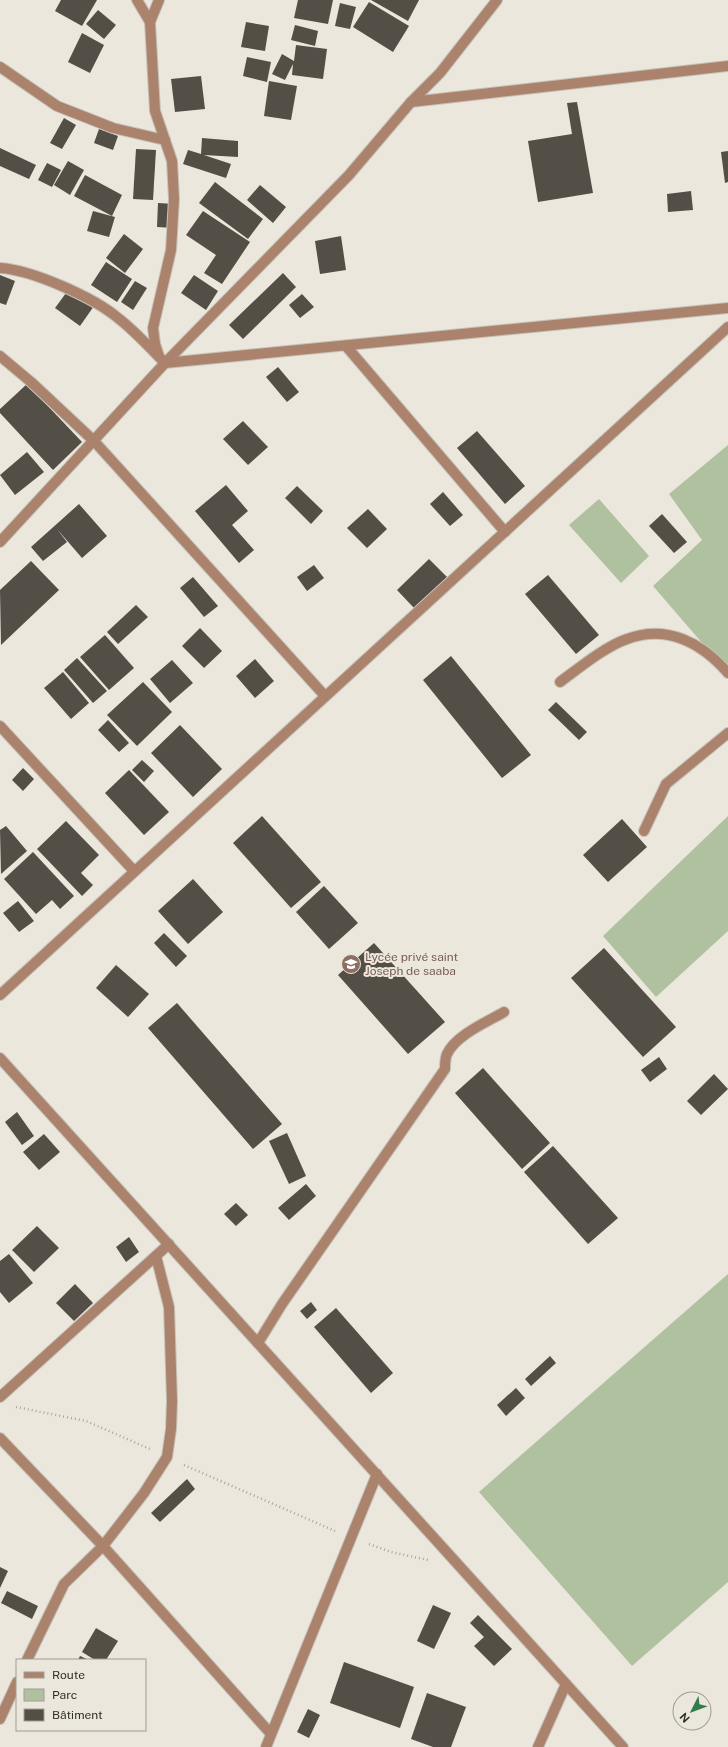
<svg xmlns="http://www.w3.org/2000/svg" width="728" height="1747" font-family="'Public Sans',sans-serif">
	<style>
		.green { fill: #afc19f }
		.building { fill: #534e46 }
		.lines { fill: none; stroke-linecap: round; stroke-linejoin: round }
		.minor-casing { stroke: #c6c2b9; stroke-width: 12 }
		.path { stroke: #aaa69e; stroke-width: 2.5; stroke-dasharray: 1 3; stroke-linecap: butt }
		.minor { stroke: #ab836c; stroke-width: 10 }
		.labels { text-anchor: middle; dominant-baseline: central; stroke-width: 4; stroke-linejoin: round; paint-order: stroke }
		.education-label { font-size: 12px; fill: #785e54; stroke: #ece7dd; text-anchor: start }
	</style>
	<rect width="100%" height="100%" fill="#ece7dd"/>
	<g class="green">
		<path d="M728,445V673L653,586L702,540L669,494Z"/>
		<path d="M599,499L649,556L621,583L569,525Z"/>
		<path d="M728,816V931L656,997L603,936Z"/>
		<path d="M728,1274V1582L632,1666L479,1492Z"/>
	</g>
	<g class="building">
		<path d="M61,0H97L82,26L55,11Z"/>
		<path d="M298,0H333L328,24L294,18Z"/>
		<path d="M371,0H419L408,21Z"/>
		<path d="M369,2L409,26L393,52L353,27Z"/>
		<path d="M340,3L356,7L350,29L335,26Z"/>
		<path d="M98,10L116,25L104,39L86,24Z"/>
		<path d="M246,22L269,26L265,51L241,47Z"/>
		<path d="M295,25L318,31L315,46L291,40Z"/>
		<path d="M82,33L104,45L90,73L68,62Z"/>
		<path d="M296,45L327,49L323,79L292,75L293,64L285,80L272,74L282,54L294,61Z"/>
		<path d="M247,57L271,62L267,82L243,76Z"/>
		<path d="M201,76L205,109L175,112L171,79Z"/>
		<path d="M269,81L297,86L291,120L264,116Z"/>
		<path d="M577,102L593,193L538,202L528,141L572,134L567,103Z"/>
		<path d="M64,118L76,125L62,149L50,143Z"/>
		<path d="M99,129L118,136L113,150L94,143Z"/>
		<path d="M202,138L238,141V157L204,155L231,164L226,178L183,164L188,150L201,154Z"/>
		<path d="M0,148L36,165L29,179L0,166Z"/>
		<path d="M136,149L156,150L153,200L133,199Z"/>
		<path d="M728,151V182L725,183L721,152Z"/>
		<path d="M68,161L84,170L70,195L54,185Z"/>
		<path d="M47,163L61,170L52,187L38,180Z"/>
		<path d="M85,175L122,195L112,216L74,196Z"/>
		<path d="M215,182L263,219L248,239L199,203Z"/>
		<path d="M260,185L286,207L273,223L247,200Z"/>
		<path d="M691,191L693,210L668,212L667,194Z"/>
		<path d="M158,203L175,204L174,228L157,227Z"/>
		<path d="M93,211L115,217L109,237L87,231Z"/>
		<path d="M203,211L250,242L222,284L204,273L216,255L186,235Z"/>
		<path d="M124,234L143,249L125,273L106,258Z"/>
		<path d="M341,236L346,270L320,274L315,241Z"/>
		<path d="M106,262L132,279L117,302L91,285Z"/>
		<path d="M283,273L296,287L243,339L229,325Z"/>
		<path d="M0,275L15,281L6,305L0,303Z"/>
		<path d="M194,275L218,291L206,310L181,293Z"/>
		<path d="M135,281L147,288L133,310L121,302Z"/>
		<path d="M69,289L94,306L80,326L55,308Z"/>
		<path d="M302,294L314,307L300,318L289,305Z"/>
		<path d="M278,367L299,392L287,402L266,377Z"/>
		<path d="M27,384L82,442L53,470L0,413V409Z"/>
		<path d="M243,421L268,447L248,465L223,439Z"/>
		<path d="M477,431L525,486L505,504L457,448Z"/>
		<path d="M27,452L44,472L15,495L0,475Z"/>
		<path d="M226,485L248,511L232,525L254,550L239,563L195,511Z"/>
		<path d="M297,486L323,511L311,524L285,498Z"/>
		<path d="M443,492L463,515L450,526L430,504Z"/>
		<path d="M79,504L107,536L82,558L57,529L67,542L43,561L31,547Z"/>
		<path d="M368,509L387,529L367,548L347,528Z"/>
		<path d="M662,514L687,542L674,553L649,526Z"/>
		<path d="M429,559L447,577L414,608L397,590Z"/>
		<path d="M31,561L59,590L1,645L0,590Z"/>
		<path d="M314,565L324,578L307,591L297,577Z"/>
		<path d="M548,575L599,635L576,654L525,594Z"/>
		<path d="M193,577L218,606L204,617L180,588Z"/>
		<path d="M136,605L148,617L118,644L107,632Z"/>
		<path d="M200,628L222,651L204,668L182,646Z"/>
		<path d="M105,635L134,668L109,690L80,657Z"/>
		<path d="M451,656L531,755L502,778L423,680Z"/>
		<path d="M77,658L107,691L93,703L64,670Z"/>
		<path d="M255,659L274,681L255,698L236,676Z"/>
		<path d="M172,660L193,683L170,703L150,679Z"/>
		<path d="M63,672L89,703L71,719L44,688Z"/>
		<path d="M143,682L172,712L137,746L107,715Z"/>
		<path d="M556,702L587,732L579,740L548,710Z"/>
		<path d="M108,720L129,743L119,752L98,730Z"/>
		<path d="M180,725L222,769L193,797L151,753Z"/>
		<path d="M142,760L154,771L144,782L132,770Z"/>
		<path d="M23,768L34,779L23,791L12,780Z"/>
		<path d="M129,770L169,812L144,835L105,793Z"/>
		<path d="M262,816L321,882L291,908L233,843Z"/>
		<path d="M622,819L647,847L608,882L583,855Z"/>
		<path d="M66,821L99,855L81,873L93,885L82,896L37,849Z"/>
		<path d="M6,826L27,851L1,874L0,830Z"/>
		<path d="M33,852L74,896L60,909L52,900L36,914L4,879Z"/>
		<path d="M193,879L223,912L188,944L158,911Z"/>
		<path d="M324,886L358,923L329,949L296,912Z"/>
		<path d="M18,901L34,921L19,932L3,913Z"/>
		<path d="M164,933L187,956L176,967L154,943Z"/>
		<path d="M374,943L445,1022L408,1054L338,975Z"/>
		<path d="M604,948L676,1027L643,1057L571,978Z"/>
		<path d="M116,965L149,994L128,1017L96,988Z"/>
		<path d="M177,1003L282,1124L253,1149L148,1028Z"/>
		<path d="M659,1057L667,1069L650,1082L641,1070Z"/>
		<path d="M483,1068L550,1143L522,1169L455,1093Z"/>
		<path d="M714,1074L728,1089L701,1115L687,1101Z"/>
		<path d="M17,1112L34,1136L22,1145L5,1122Z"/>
		<path d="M287,1133L306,1176L289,1184L269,1141Z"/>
		<path d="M44,1134L60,1152L39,1170L23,1152Z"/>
		<path d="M553,1146L618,1218L588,1244L524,1172Z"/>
		<path d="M306,1184L316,1196L289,1220L278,1208Z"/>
		<path d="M236,1203L248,1215L236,1226L224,1214Z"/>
		<path d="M37,1226L59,1248L34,1272L12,1250Z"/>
		<path d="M129,1237L139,1252L126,1262L116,1247Z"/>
		<path d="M9,1254L33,1283L9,1303L0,1292V1261Z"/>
		<path d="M75,1284L93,1303L74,1321L56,1303Z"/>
		<path d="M311,1302L317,1310L307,1319L300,1311Z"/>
		<path d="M336,1308L393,1373L371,1393L314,1327Z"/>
		<path d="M550,1356L556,1363L531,1386L525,1379Z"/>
		<path d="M516,1388L525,1398L506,1416L497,1405Z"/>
		<path d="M187,1479L195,1489L160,1522L151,1513Z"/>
		<path d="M0,1567L8,1571L0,1588Z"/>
		<path d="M7,1591L38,1606L32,1619L1,1603Z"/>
		<path d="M433,1605L451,1613L434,1649L417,1641Z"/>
		<path d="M478,1615L512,1649L494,1666L474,1646L484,1637L470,1623Z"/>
		<path d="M96,1628L118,1641L106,1660H95L82,1652Z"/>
		<path d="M80,1656L89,1660H78Z"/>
		<path d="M344,1662L414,1687L400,1728L330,1703Z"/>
		<path d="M427,1693L466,1707L451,1747H433L411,1739Z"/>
		<path d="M308,1709L320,1715L309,1738L297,1732Z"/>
	</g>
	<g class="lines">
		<defs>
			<g id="minor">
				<path d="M137,0L150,22"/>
				<path d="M159,0L150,22L155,111L172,161L174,199L171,250L153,328L155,344L159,356"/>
				<path d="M0,67L57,106L113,128L165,140"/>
				<path d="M411,102L728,66"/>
				<path d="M0,268C32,270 93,297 118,318C135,331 150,348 165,363L728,308"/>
				<path d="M346,346L505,532"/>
				<path d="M0,356L31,382L94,441L325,696"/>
				<path d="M0,542L165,363L349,175L411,102L440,73L497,0"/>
				<path d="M560,682C579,668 606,646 627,639C667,624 702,643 728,673"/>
				<path d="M0,726L134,871"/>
				<path d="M644,831L666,784L728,733"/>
				<path d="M0,995L728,327"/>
				<path d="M0,1058L623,1747"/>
				<path d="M258,1343L282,1304L445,1069C445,1064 445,1058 447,1054C456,1035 487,1022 504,1012"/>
				<path d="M0,1397L169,1244"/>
				<path d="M0,1438L103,1546L271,1734"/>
				<path d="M27,1660L64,1584L103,1546L144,1493L167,1457L171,1429L172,1401L169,1307L156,1256"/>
				<path d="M0,1719L17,1682"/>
				<path d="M266,1747L377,1474"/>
				<path d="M538,1747L566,1684"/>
			</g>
		</defs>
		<use href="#minor" class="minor-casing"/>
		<g class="path">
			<path d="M16,1407L86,1421L150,1449"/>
			<path d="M184,1465L335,1531"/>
			<path d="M369,1544L391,1552L428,1560"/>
		</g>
		<use href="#minor" class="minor"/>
	</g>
	<defs>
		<symbol id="school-disc" viewBox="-11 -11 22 22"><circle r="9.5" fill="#8d6e63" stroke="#ece7dd"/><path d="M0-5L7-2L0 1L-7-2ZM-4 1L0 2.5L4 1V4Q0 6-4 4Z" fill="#fff"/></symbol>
	</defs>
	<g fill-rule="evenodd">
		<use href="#school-disc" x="340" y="953" width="22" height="22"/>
	</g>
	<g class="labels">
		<g class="education-label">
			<text x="365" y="957">Lycée privé saint<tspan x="365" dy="14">Joseph de saaba</tspan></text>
		</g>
	</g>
	<rect x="16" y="1659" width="130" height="72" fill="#ece7dd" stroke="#a19d95"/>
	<rect x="24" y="1672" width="20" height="6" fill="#ab836c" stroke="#a19d95"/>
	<text x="52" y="1679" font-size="12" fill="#302e2a">Route</text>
	<rect x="24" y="1689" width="20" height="12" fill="#afc19f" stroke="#a19d95"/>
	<text x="52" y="1699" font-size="12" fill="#302e2a">Parc</text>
	<rect x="24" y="1709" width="20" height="12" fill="#534e46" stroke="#a19d95"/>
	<text x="52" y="1719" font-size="12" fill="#302e2a">Bâtiment</text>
	<g transform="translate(692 1711) rotate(228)"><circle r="19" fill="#ece7dd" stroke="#a19d95"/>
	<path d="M0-3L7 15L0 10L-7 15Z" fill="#327d4b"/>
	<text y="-6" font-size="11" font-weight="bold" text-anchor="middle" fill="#302e2a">N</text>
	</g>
</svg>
